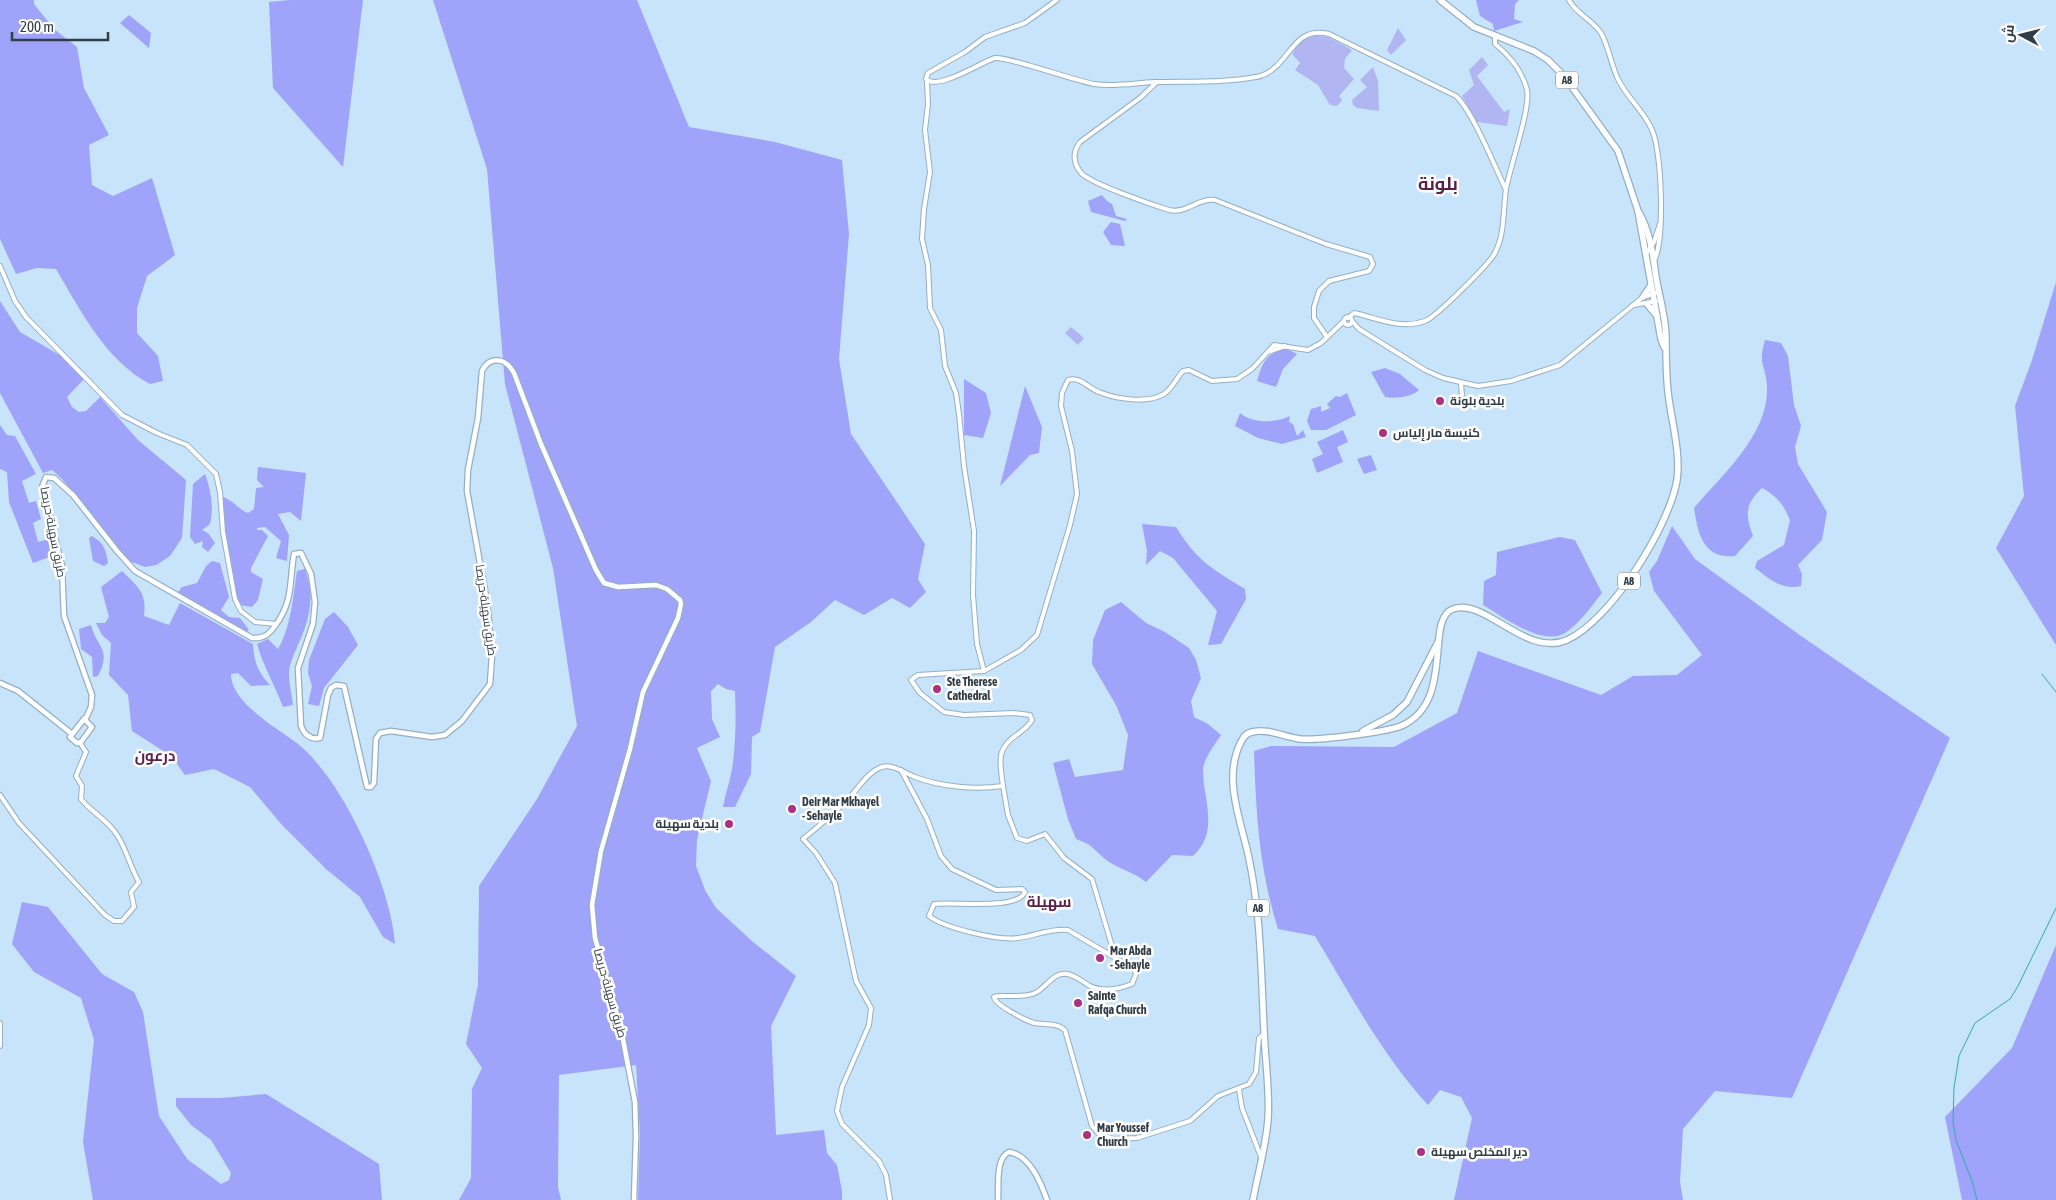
<svg xmlns="http://www.w3.org/2000/svg" width="2056" height="1200" font-family="'Asap Condensed',Cairo,sans-serif">
	<style>
		.green { fill: #b1b5f1 }
		.forest { fill: #a0a3fa }
		.lines { fill: none; stroke-linecap: round; stroke-linejoin: round }
		.stream { stroke: #37a8ad; stroke-width: 1 }
		.tertiary-casing { stroke: #94afc4; stroke-width: 6 }
		.secondary-casing { stroke: #94afc4; stroke-width: 7 }
		.trunk-casing { stroke: #94afc4; stroke-width: 8 }
		.tertiary { stroke: #fff; stroke-width: 4 }
		.secondary { stroke: #fff; stroke-width: 4.5 }
		.trunk { stroke: #fff; stroke-width: 5.5 }
		.poi-dot { fill: #aa3185; stroke: #fff; stroke-width: 2 }
		.labels { text-anchor: middle; dominant-baseline: central; stroke-width: 5; stroke-linejoin: round; paint-order: stroke }
		.shield { fill: #fff; stroke: #70787e; stroke-width: 1 }
		.shield-label { font-size: 11px; font-weight: bold; fill: #323e47 }
		.poi-label { font-size: 12px; font-weight: bold; fill: #323e47; stroke: #fff; text-anchor: start }
		.street-label { font-size: 12px; fill: #323e47; stroke: #fff }
		.quarter-label { font-size: 15px; font-weight: bold; fill: #5a2047; stroke: #fff }
		.district-label { font-size: 18px; font-weight: bold; fill: #5a2047; stroke: #fff }
	</style>
	<rect width="100%" height="100%" fill="#c7e4fa"/>
	<g class="green">
		<path d="M1398,28L1406,40L1391,55L1387,50Z"/>
		<path d="M1312,35L1328,37L1352,50L1345,59L1344,68L1354,79L1339,96L1342,100L1337,106L1330,105L1318,85L1295,70L1300,63L1292,54L1303,38Z"/>
		<path d="M1482,57L1488,65L1477,76L1504,112L1510,109L1507,126L1477,122L1462,96L1474,85L1469,70Z"/>
		<path d="M1373,67L1378,81L1379,111L1357,108L1353,105L1352,100L1367,87L1360,80Z"/>
		<path d="M1071,327L1084,338L1078,345L1065,333Z"/>
	</g>
	<g class="forest">
		<path d="M0,0H34V4L54,29L77,47L84,88L109,135L89,145L92,185L113,196L152,178L175,255L147,276L137,308V333L158,356L163,381L150,384C105,360 81,311 56,269L37,268L16,274L0,239Z"/>
		<path d="M290,0H363L343,167L273,88L269,2Z"/>
		<path d="M433,0H637L689,127L775,142L842,160L849,234L839,359L851,434L925,544L918,579L926,592L910,608L892,598L864,615L835,600L811,622L775,647L760,732L752,737L751,774L735,807H723C725,794 730,782 732,769C736,742 736,717 735,691L726,689L718,684L711,691L712,719L720,737L697,748L711,781L697,840L696,866L705,890L716,908L753,942L796,976L771,1026L776,1135L824,1130L827,1153L837,1165L842,1191V1200H638L640,1133L636,1065L559,1075L558,1187L561,1200H459L471,1178L472,1089L482,1068L466,1044L478,984L479,886L537,799L577,726L553,568L505,384L487,169Z"/>
		<path d="M1476,0H1519L1515,4L1514,19L1523,22L1494,31L1493,24L1480,16Z"/>
		<path d="M129,15L151,33L149,48L120,23Z"/>
		<path d="M1102,195L1107,201L1112,204L1116,216L1127,219L1125,221L1091,212L1088,201Z"/>
		<path d="M1111,222L1120,224L1125,246L1111,245L1103,232Z"/>
		<path d="M2056,282V645L1996,548L2024,496L2015,406L2032,360Z"/>
		<path d="M0,301L20,332L63,357L84,379L67,397L72,407L79,412L86,411L100,397L138,440L186,480L182,538L170,556L156,565L145,567L129,561L62,479L52,470L43,473L0,393Z"/>
		<path d="M1765,340L1781,343L1788,356L1794,405L1801,426L1795,447L1798,464L1827,512L1822,540L1798,565L1802,574L1801,586C1781,590 1771,580 1755,568L1757,561L1784,545L1790,520C1783,504 1777,496 1762,488C1745,504 1745,515 1753,536L1735,556C1703,559 1698,534 1694,508C1721,476 1768,435 1767,389C1767,366 1757,366 1765,340Z"/>
		<path d="M1285,348L1297,354L1283,369L1276,387L1257,381C1263,361 1265,355 1285,348Z"/>
		<path d="M1385,368L1400,374L1419,390C1412,397 1395,399 1385,397L1371,372Z"/>
		<path d="M964,379L986,393L991,413L983,438L964,435Z"/>
		<path d="M1025,386L1042,427L1039,453L1030,455L1000,486Z"/>
		<path d="M1347,393L1356,415L1326,430H1311L1307,421L1311,409L1321,406V412L1330,408L1327,404L1336,396L1340,397Z"/>
		<path d="M1240,413C1253,424 1275,423 1290,416L1289,422L1293,424L1297,436L1303,430L1306,437L1282,444L1258,438L1235,426Z"/>
		<path d="M0,425L7,435L15,436L36,474L22,481L29,503L36,501L41,519L33,523L38,542L49,539L52,556L33,563L9,502L7,472L0,469Z"/>
		<path d="M1343,430L1348,442L1337,447L1343,462L1317,473L1312,459L1323,454L1317,442Z"/>
		<path d="M1371,455L1377,470L1364,474L1357,459Z"/>
		<path d="M258,467L306,473L301,521L290,512L278,514L289,535L287,561L276,558L281,541L265,527L257,528V530H262L268,536L251,568V572L263,579L258,600L252,607L239,605C228,570 224,534 223,497C234,501 238,509 248,513L254,509L256,488L264,487L257,480Z"/>
		<path d="M205,474C211,490 214,507 210,524L202,530L208,533L215,543L208,552L202,547L203,541L195,544L190,537L193,484Z"/>
		<path d="M1142,524L1176,527C1197,561 1211,568 1245,589L1246,599L1221,644L1208,645L1217,611L1173,558L1160,551L1146,565L1147,551Z"/>
		<path d="M1672,526L1695,559L1801,636L1950,738L1792,1098L1715,1091L1683,1129L1680,1182L1683,1200H1454L1472,1118L1461,1097L1440,1090L1428,1105C1382,1055 1350,994 1315,936L1278,929C1259,869 1256,814 1254,751L1271,746L1394,747L1457,713L1478,651L1601,695L1633,676L1677,675L1702,655L1654,591L1649,572L1657,561Z"/>
		<path d="M92,536C104,543 106,550 108,563L104,566L93,561L89,538Z"/>
		<path d="M1560,537L1575,540L1602,593C1591,607 1580,623 1565,633C1542,647 1502,616 1483,605L1484,581L1496,575L1497,552Z"/>
		<path d="M212,561L220,563L229,597L221,610L229,617L240,618L249,630L245,633L178,592L182,587L197,583L206,566Z"/>
		<path d="M305,569C315,597 310,619 298,645C294,654 289,664 289,674C289,684 292,695 293,705L283,707C275,685 263,666 257,644L268,639L278,649C291,627 293,597 297,571Z"/>
		<path d="M122,571C138,587 147,592 144,616L169,625L180,603L253,644C254,662 258,672 270,685L251,686L238,673L231,674C230,702 278,729 298,744C343,780 391,886 395,944L383,937L360,897L326,869L282,825L250,787L214,769L185,775L171,756L132,731L128,695L109,675L111,643L102,635L96,623H105L109,617L101,587Z"/>
		<path d="M1121,602L1146,623L1165,632L1189,648L1196,660L1201,678L1191,701L1194,717L1208,724L1221,735C1215,744 1203,760 1203,770C1203,800 1220,831 1193,856L1172,855L1146,882C1134,872 1118,869 1105,859C1092,848 1093,845 1076,839L1068,819L1053,763L1069,759L1075,777L1123,770L1128,735L1116,705L1092,664L1093,640L1105,610Z"/>
		<path d="M334,612L348,627L358,645L324,688L319,706L308,704L312,686L308,673L309,660L325,619Z"/>
		<path d="M91,625C97,648 112,649 98,676L93,677L92,657L81,649L79,629Z"/>
		<path d="M22,902L48,907L102,974L134,992L143,1012L159,1116L187,1159L221,1184L229,1180L231,1173L211,1140L191,1125L176,1106V1098H221L266,1094L379,1164L382,1200H93L83,1142L94,1040L81,998L34,972L12,944Z"/>
		<path d="M2056,945V1200H1962L1945,1117L2012,1048Z"/>
	</g>
	<g class="lines">
		<g class="stream">
			<path d="M2042,674L2056,692"/>
			<path d="M1977,1200L1972,1181L1956,1140L1953,1121L1954,1088L1959,1056L1975,1023L2010,999L2018,986L2056,908"/>
		</g>
		<defs>
			<g id="tertiary">
				<path d="M1057,0L1025,23L985,37L965,52L928,73L926,79C938,91 981,62 995,58C1006,56 1076,81 1094,84C1114,87 1134,83 1154,82C1188,81 1223,83 1256,77C1290,71 1290,24 1329,34L1456,96C1473,112 1495,167 1506,190"/>
				<path d="M1569,0C1576,14 1593,20 1601,33C1609,47 1611,65 1618,79C1627,98 1644,111 1652,130C1662,151 1665,241 1654,261"/>
				<path d="M927,81L928,104L925,130L930,172L924,209L922,239L928,265L930,308L941,330L945,366L956,393L959,414L964,466L974,531L973,595L977,644L984,671"/>
				<path d="M1157,82L1140,98L1080,142C1072,152 1073,164 1082,174C1095,185 1150,204 1169,210C1187,214 1197,198 1215,200L1326,244L1370,257L1373,264L1369,271L1329,281L1319,291L1314,307V318L1327,337"/>
				<path d="M1646,254L1654,242L1660,224"/>
				<path d="M0,266L15,301L26,317L122,415L157,433L187,445L216,474L220,492L223,532L235,599L241,611L255,622L276,624"/>
				<path d="M1634,305L1656,301"/>
				<circle cx="1348" cy="321" r="4"/>
				<path d="M1348,318L1354,313C1378,318 1400,330 1425,321C1436,317 1489,264 1495,253C1505,234 1503,210 1506,189C1510,167 1531,107 1527,90C1522,70 1510,56 1495,44V37"/>
				<path d="M1352,321L1359,329L1425,370L1443,378L1478,386L1511,381L1560,365L1643,297L1659,292"/>
				<path d="M1268,352L1285,346"/>
				<path d="M1461,384L1462,395"/>
				<path d="M901,770L927,819L941,856L952,869L996,890L1022,889L1025,892C1017,911 952,901 934,904L929,916C944,928 999,941 1018,938C1034,936 1051,928 1068,930L1134,969L1136,974L1132,984C1119,989 1103,992 1090,986C1083,982 1075,975 1067,974C1054,971 1045,989 1035,993C1023,999 999,994 994,997C995,1005 1025,1020 1034,1023C1044,1025 1056,1022 1065,1030L1092,1126L1099,1134L1114,1139L1137,1138L1190,1121L1218,1096L1249,1084L1256,1072L1259,1038L1264,1034"/>
				<path d="M1003,786L1008,815L1017,838L1027,841L1045,834L1064,858L1092,879L1115,956"/>
				<path d="M0,795L19,823L105,915L114,921H122L134,907L131,892L139,882C130,867 127,850 117,835C108,820 91,812 81,799L82,786L76,776L86,752L80,743"/>
				<path d="M0,1023V1046"/>
				<path d="M1239,1089L1242,1108L1261,1157"/>
				<path d="M890,1200L886,1175L879,1161L842,1124L837,1111L842,1087L869,1025L871,1008L856,981L835,883L816,853L803,839C819,826 835,813 849,798C858,789 866,774 879,768C891,762 904,773 915,777C941,787 976,790 1003,786C1000,762 995,749 1018,734C1024,729 1028,727 1032,720L1030,715L1014,713L964,715L944,712L920,693L911,680L918,675L984,671L1021,650L1037,635L1070,525L1077,494L1072,451L1061,406L1062,393L1068,380C1080,376 1088,388 1099,392C1116,399 1147,404 1164,394C1173,388 1176,378 1183,371L1189,370L1212,381L1237,379L1252,369L1274,345L1308,350L1321,343L1344,321"/>
			</g>
			<g id="secondary">
				<path d="M0,683L18,691L72,734"/>
				<path d="M84,719L92,727L81,742L77,743L70,737Z"/>
				<path d="M85,720L91,707L92,695L64,616L62,566L42,487L46,477L54,478L73,495L117,551L135,571L252,638C264,639 269,634 275,626C294,600 289,582 294,554L301,553L311,574L315,602L313,624L298,668L301,726C304,734 310,740 320,738L328,695L331,688L336,685L344,686L367,787H371L374,783L376,739L380,733L391,731L432,737L445,735L462,721L490,684L492,655L487,602L467,491L468,470L478,418L482,371C490,355 506,358 514,373L541,444L596,570L604,583L618,587L656,585L667,589L680,600L681,604L678,618L643,692L630,749L601,851L592,905L595,938L621,1029L635,1102L636,1137L634,1200"/>
				<path d="M998,1200C999,1187 995,1158 1009,1152C1030,1155 1041,1183 1047,1200"/>
			</g>
			<g id="trunk">
				<path d="M1440,0L1474,27L1534,51L1548,60L1564,76L1618,151L1638,211L1661,339L1664,347"/>
				<path d="M1643,297L1651,285"/>
				<path d="M1647,304L1657,316"/>
				<path d="M1363,731L1393,715L1407,702L1438,642"/>
				<path d="M1253,1200C1258,1173 1266,1146 1268,1119C1270,1090 1265,1060 1264,1030C1261,971 1261,912 1248,854C1240,818 1222,776 1242,740C1244,736 1248,733 1252,732C1268,728 1284,737 1300,739C1316,741 1386,732 1401,726C1456,702 1424,619 1453,609C1485,597 1525,658 1567,640C1611,620 1669,527 1677,480C1681,452 1671,420 1668,392C1666,374 1666,356 1666,338C1666,318 1659,296 1656,277C1653,255 1650,230 1638,211"/>
			</g>
		</defs>
		<use href="#tertiary" class="tertiary-casing"/>
		<use href="#secondary" class="secondary-casing"/>
		<use href="#trunk" class="trunk-casing"/>
		<use href="#tertiary" class="tertiary"/>
		<use href="#secondary" class="secondary"/>
		<use href="#trunk" class="trunk"/>
	</g>
	<g class="poi-dot">
		<circle cx="1440" cy="401" r="5"/>
		<circle cx="1383" cy="433" r="5"/>
		<circle cx="937" cy="689" r="5"/>
		<circle cx="792" cy="809" r="5"/>
		<circle cx="729" cy="824" r="5"/>
		<circle cx="1100" cy="958" r="5"/>
		<circle cx="1078" cy="1003" r="5"/>
		<circle cx="1087" cy="1135" r="5"/>
		<circle cx="1421" cy="1152" r="5"/>
	</g>
	<g class="labels">
		<g class="shield">
			<rect x="1556" y="71.5" width="22" height="17" rx="4"/>
			<rect x="1618" y="572.5" width="22" height="17" rx="4"/>
			<rect x="1247" y="899.5" width="22" height="17" rx="4"/>
		</g>
		<g class="shield-label">
			<text x="1567" y="80">A8</text>
			<text x="1629" y="581">A8</text>
			<text x="1258" y="908">A8</text>
		</g>
		<g class="poi-label">
			<text x="1450" y="401">بلدية بلونة</text>
			<text x="1393" y="433">كنيسة مار إلياس</text>
			<text x="947" y="682">Ste Therese<tspan x="947" dy="14">Cathedral</tspan></text>
			<text x="802" y="802">Deir Mar Mkhayel<tspan x="802" dy="14">- Sehayle</tspan></text>
			<text x="719" y="824" text-anchor="end">بلدية سهيلة</text>
			<text x="1110" y="951">Mar Abda<tspan x="1110" dy="14">- Sehayle</tspan></text>
			<text x="1088" y="996">Sainte<tspan x="1088" dy="14">Rafqa Church</tspan></text>
			<text x="1097" y="1128">Mar Youssef<tspan x="1097" dy="14">Church</tspan></text>
			<text x="1431" y="1152">دير المخلص سهيلة</text>
		</g>
		<g class="street-label">
			<text transform="translate(53 532) rotate(79)">طريق سهيلة-حريصا</text>
			<text transform="translate(486 610) rotate(82)">طريق سهيلة-حريصا</text>
			<text transform="translate(610 993) rotate(74)">طريق سهيلة-حريصا</text>
		</g>
		<g class="quarter-label">
			<text x="155" y="755">درعون</text>
			<text x="1049" y="901">سهيلة</text>
		</g>
		<g class="district-label">
			<text x="1438" y="183">بلونة</text>
		</g>
	</g>
	<g transform="translate(2021 35) rotate(277)" stroke="#ffffff" stroke-width="4" paint-order="stroke">
	<path d="M0-4L9 19L0 12L-9 19Z" fill="#323e47"/>
	<text y="-8" font-size="14" font-weight="bold" text-anchor="middle" fill="#323e47">ش</text>
	</g>
	<path d="M12 32v8h96v-8" fill="none" stroke="#323e47" stroke-width="2.5"/>
	<text x="20" y="32" font-size="15" fill="#323e47" stroke="#ffffff" stroke-width="4" paint-order="stroke">200 m</text>
</svg>
